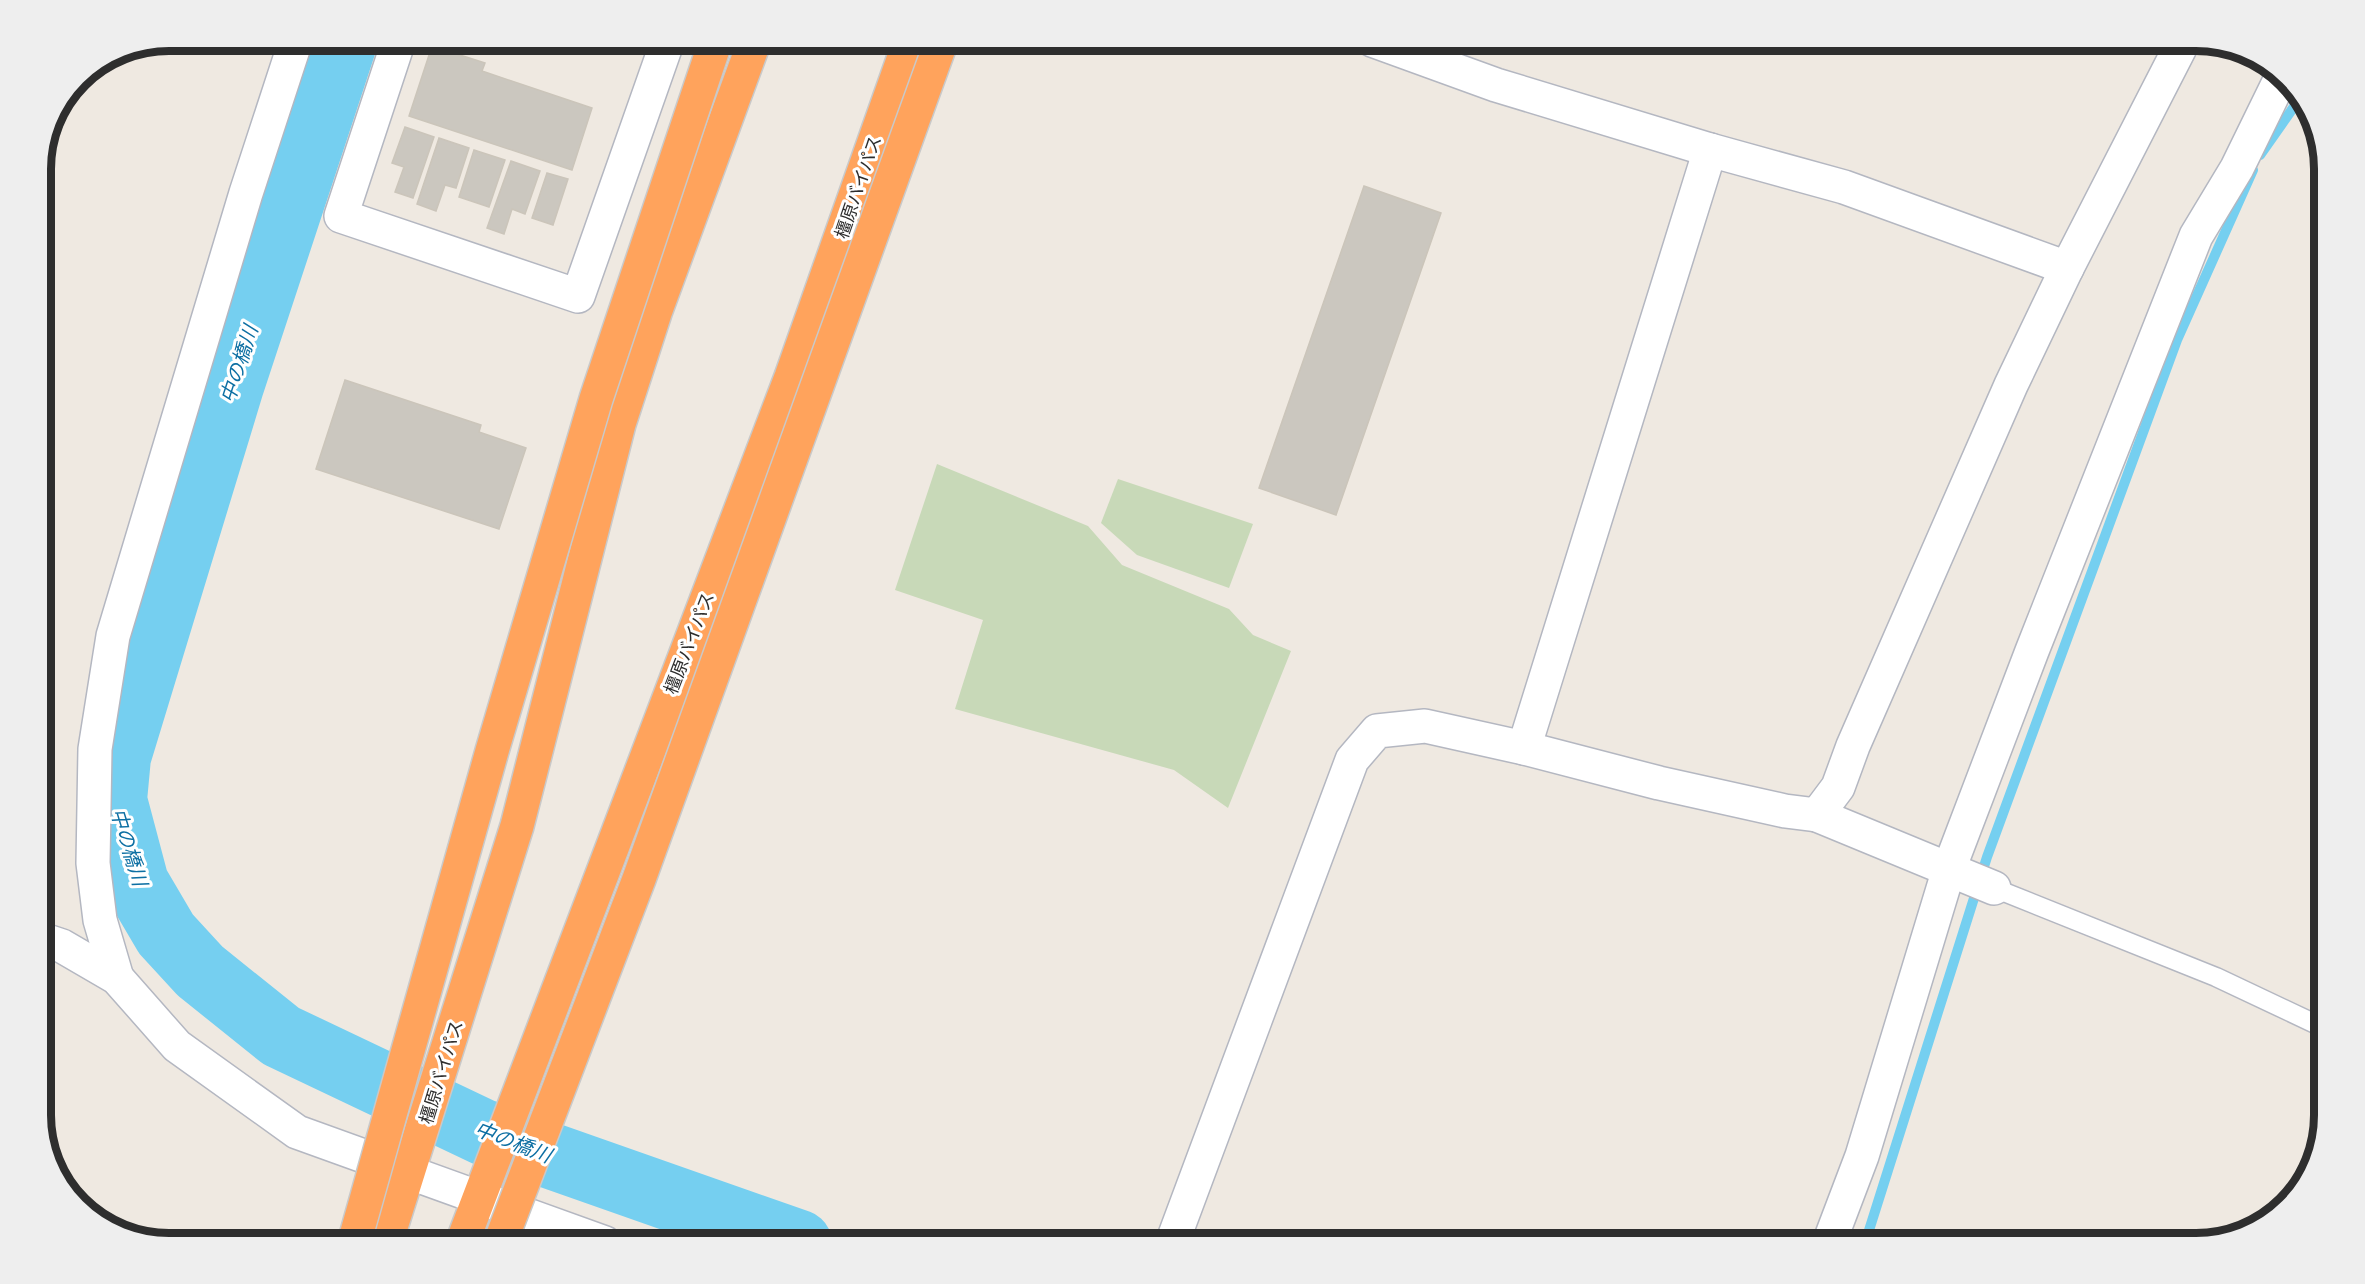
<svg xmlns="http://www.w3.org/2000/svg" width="2365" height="1284" font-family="'Space Grotesk','Noto Sans JP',sans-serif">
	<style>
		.cemetery { fill: #c8d9b8 }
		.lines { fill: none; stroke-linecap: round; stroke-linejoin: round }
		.stream { stroke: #75cff0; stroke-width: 10 }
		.river { stroke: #75cff0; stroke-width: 66 }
		.building { fill: #cbc7bf; stroke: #cbc5ba; stroke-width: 1.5 }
		.lane-casing { stroke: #b4b7c1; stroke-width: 21 }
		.street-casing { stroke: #b4b7c1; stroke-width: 36 }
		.secondary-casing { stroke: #b4b7c1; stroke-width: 36 }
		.highway-casing { stroke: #c9c9c9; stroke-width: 36 }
		.lane { stroke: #fff; stroke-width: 18 }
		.street { stroke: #fff; stroke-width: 33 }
		.secondary { stroke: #fff; stroke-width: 33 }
		.highway { stroke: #ffa35c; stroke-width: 33 }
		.highway-bridge-casing { stroke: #c9c9c9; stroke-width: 36; stroke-linecap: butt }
		.highway-bridge { stroke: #ffa35c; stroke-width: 33 }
		.labels { text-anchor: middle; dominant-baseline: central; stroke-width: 6; stroke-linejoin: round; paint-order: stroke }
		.street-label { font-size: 18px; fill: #2e2e2e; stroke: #fff }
		.water-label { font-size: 20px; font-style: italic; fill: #0d6fa3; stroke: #fff }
		.rim { fill: none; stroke: #2e2e2e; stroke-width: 8 }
	</style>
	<rect width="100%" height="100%" fill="#efe9e1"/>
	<g class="cemetery">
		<path d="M937,464L1088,526L1122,565L1229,609L1253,635L1291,651L1228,808L1174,770L955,709L983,620L895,590Z"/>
		<path d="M1118,479L1253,524L1229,588L1137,555L1101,523Z"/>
	</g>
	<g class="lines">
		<g class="stream">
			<path d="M2258,58L2298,101L2260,155"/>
			<path d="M1865,1243L1987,857L2177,340L2253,170"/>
		</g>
		<path class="river" d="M345,40L231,386L118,757L114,800L136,883L166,934L200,971L281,1036L483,1132L799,1243"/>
	</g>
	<g class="building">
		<path d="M432,46L485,63L482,71L592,108L572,170L409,116Z"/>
		<path d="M405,127L434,137L413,198L395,192L404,167L392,163Z"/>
		<path d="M439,138L469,148L456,188L445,185L436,211L417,204Z"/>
		<path d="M474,150L505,160L489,207L459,197Z"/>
		<path d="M511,161L540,171L525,214L512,209L504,234L487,228Z"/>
		<path d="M547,173L568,179L553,225L532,218Z"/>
		<path d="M1364,186L1441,213L1336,515L1259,488Z"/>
		<path d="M345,380L481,425L479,432L526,448L499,529L316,469Z"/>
	</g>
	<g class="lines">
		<defs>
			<path id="lane" d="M1994,888L2216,977L2324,1028"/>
			<g id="street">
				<path d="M399,40L341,216L578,296L668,40"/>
				<path d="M1524,748L1710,150"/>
				<path d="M1817,815L1994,888"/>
				<path d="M41,939L62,946L117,978L177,1046L297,1132L605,1243"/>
				<path d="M117,978L100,920L93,863L95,749L113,636L246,193L296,40"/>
				<path d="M1829,1243L1862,1156L1949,869L2032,651L2196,236L2237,168L2281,78"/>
			</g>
			<g id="secondary">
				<path d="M1372,40L1496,85L1710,150L1844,187L2067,268"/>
				<path d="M1172,1243L1352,760L1377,731L1425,726L1524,748L1659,783L1785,811L1817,815L1838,787L1853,746L2011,385L2067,268L2184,40"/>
			</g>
			<g id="highway">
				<path d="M386,1243L517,826L619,424L656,310L755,40"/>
				<path d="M462,1243L791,377L910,40"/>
			</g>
		</defs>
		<use href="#lane" class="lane-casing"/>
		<use href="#street" class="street-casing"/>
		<use href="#secondary" class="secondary-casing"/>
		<use href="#highway" class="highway-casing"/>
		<use href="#lane" class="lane"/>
		<use href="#street" class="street"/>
		<use href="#secondary" class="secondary"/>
		<use href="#highway" class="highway"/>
		<defs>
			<g id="highway-bridge">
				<path d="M354,1243L492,751L596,399L716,40"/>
				<path d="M500,1243L639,879L942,40"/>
			</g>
		</defs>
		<use href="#highway-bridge" class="highway-bridge-casing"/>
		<use href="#highway-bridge" class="highway-bridge"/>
	</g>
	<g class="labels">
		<g class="street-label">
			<text transform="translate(858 187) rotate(-71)">橿原バイパス</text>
			<text transform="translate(689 643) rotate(-69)">橿原バイパス</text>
			<text transform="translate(441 1072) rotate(-73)">橿原バイパス</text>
		</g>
		<g class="water-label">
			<text transform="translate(239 364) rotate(-72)">中の橋川</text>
			<text transform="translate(129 847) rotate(73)">中の橋川</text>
			<text transform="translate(513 1142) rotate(21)">中の橋川</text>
		</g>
	</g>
	<path d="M0 0H2365V1284H0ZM169 51H2196A118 118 0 0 1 2314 169V1115A118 118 0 0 1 2196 1233H169A118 118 0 0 1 51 1115V169A118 118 0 0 1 169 51Z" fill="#eee" fill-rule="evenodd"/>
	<path class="rim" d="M169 51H2196A118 118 0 0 1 2314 169V1115A118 118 0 0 1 2196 1233H169A118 118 0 0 1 51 1115V169A118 118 0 0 1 169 51Z"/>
</svg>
